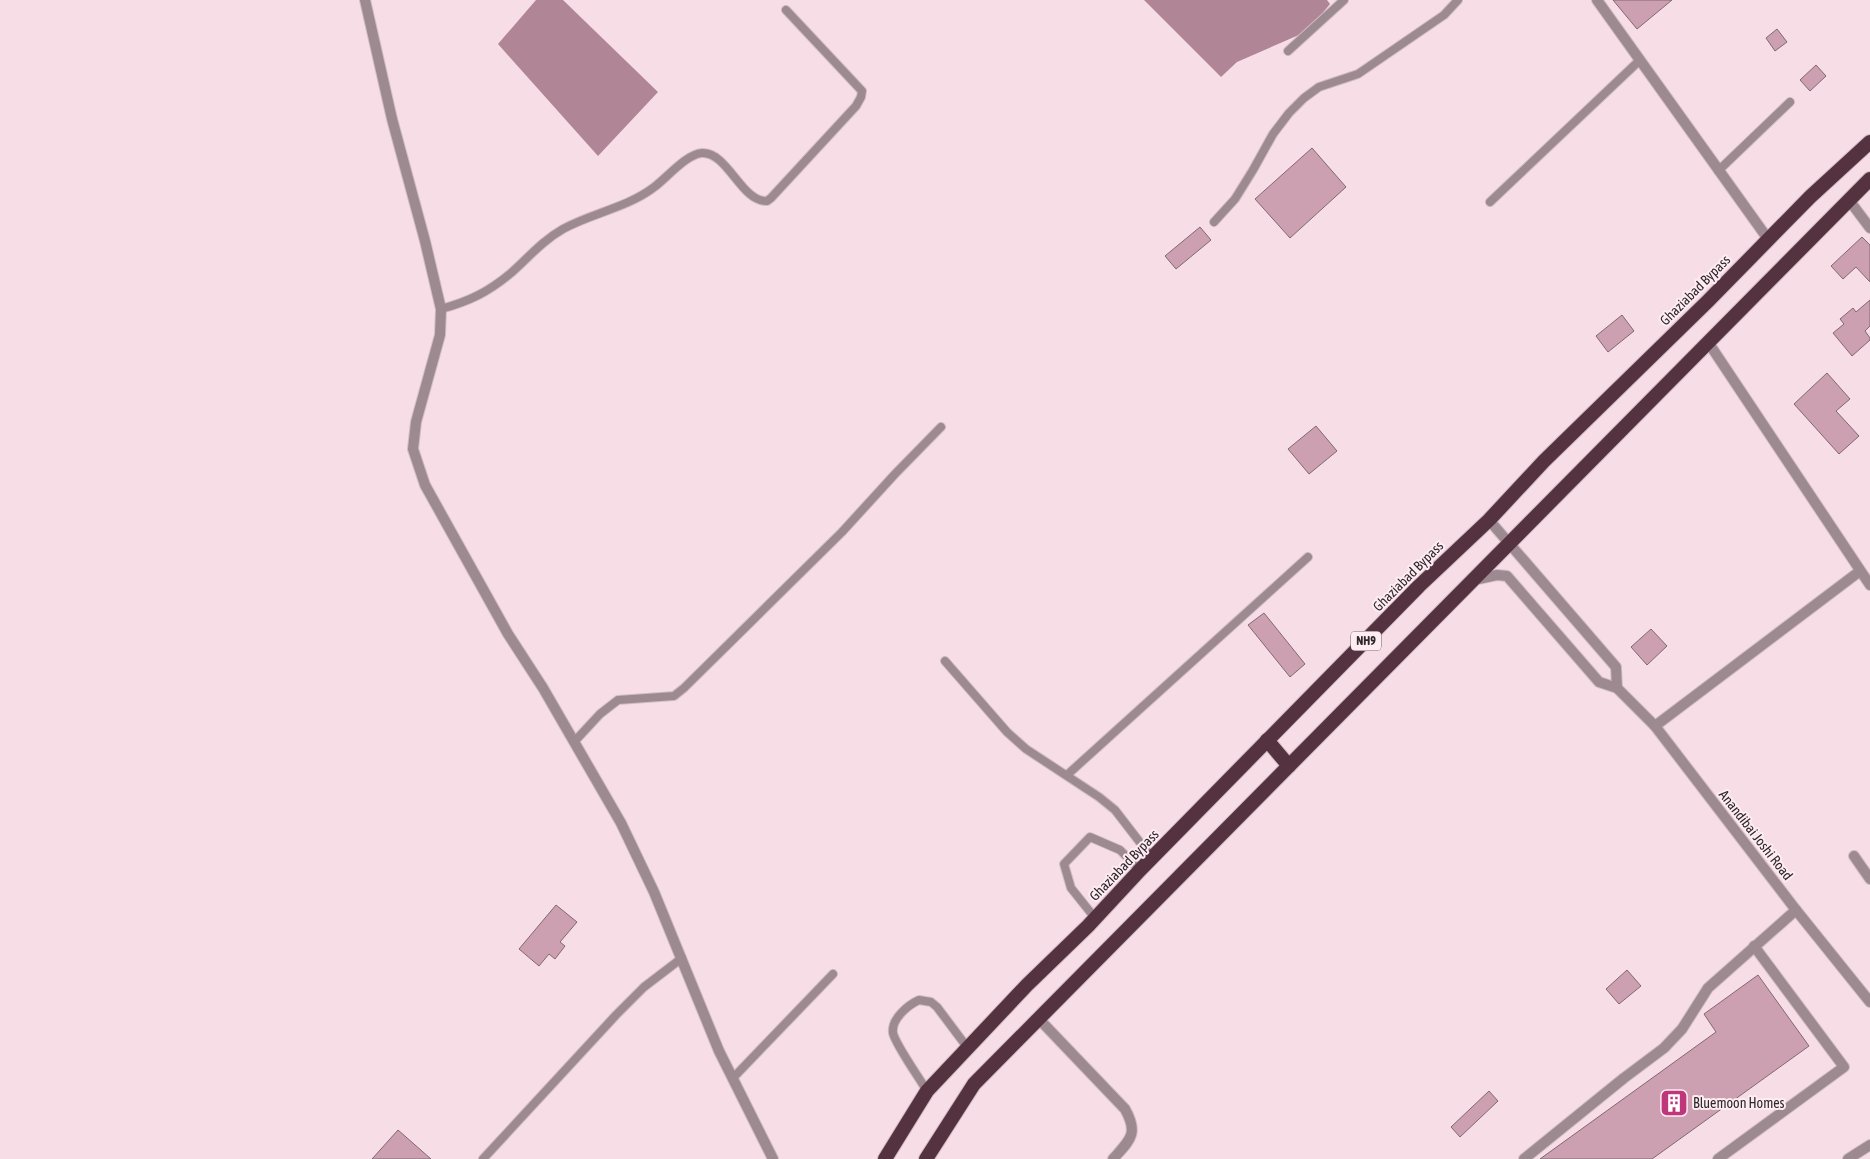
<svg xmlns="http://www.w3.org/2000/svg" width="1870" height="1159" font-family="'Asap Condensed',sans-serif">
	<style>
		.water { fill: #b08595 }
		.building { fill: #cda0b1; stroke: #7f6971 }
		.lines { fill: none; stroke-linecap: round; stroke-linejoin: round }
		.service-casing { stroke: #d2bcc4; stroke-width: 10 }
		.minor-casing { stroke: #d2bcc4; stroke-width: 12 }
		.trunk-casing { stroke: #d2bcc4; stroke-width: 16 }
		.service { stroke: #9d8990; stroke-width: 8 }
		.minor { stroke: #9d8990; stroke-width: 10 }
		.trunk { stroke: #543240; stroke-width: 14 }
		.labels { text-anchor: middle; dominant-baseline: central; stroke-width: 4; stroke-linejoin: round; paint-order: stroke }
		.shield { fill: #fdedf3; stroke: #6e6266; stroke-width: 1 }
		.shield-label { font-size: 12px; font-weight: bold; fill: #30272a }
		.street-label { font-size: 14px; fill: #30272a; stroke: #fdedf3 }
		.poi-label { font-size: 14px; fill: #30272a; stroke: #fdedf3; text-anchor: start }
	</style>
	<rect width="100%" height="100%" fill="#f6dde6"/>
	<g class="water">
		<path d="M536,0H563L658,92L598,156L498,44Z"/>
		<path d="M1144,0H1327L1330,4L1308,31L1237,62L1221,77Z"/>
	</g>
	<g class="building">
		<path d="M1613,0H1672L1637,29Z"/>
		<path d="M1777,29L1787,42L1775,51L1766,38Z"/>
		<path d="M1816,65L1826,76L1810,91L1800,80Z"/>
		<path d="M1312,148L1346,187L1290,238L1255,199Z"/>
		<path d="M1200,227L1211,240L1176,269L1165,256Z"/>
		<path d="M1862,237L1870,245V282L1856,267L1843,279L1831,266Z"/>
		<path d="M1870,300V326L1865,331L1870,338V340L1852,356L1833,333L1844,324L1840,319L1853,308L1856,312Z"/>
		<path d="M1622,315L1634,331L1608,352L1596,336Z"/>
		<path d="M1827,373L1850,399L1836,411L1859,436L1839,454L1794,404Z"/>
		<path d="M1316,426L1337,451L1309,474L1288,449Z"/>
		<path d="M1264,613L1305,664L1290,677L1248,625Z"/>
		<path d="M1651,629L1667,646L1647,665L1631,647Z"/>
		<path d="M556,905L577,922L560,942L565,946L555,959L549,954L539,966L519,949Z"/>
		<path d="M1627,970L1641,986L1619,1004L1606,989Z"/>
		<path d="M1758,975L1809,1046L1652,1159H1540L1716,1032L1704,1014Z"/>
		<path d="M1489,1091L1498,1101L1460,1137L1451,1127Z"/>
		<path d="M398,1130L431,1159H372Z"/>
	</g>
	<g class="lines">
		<defs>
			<g id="service">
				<path d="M1288,51L1344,0"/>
				<path d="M1718,171L1790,102"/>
				<path d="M1490,202L1640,60"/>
				<path d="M1214,222L1235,199L1253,170L1273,134L1289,113L1304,98L1319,87L1358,74L1444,15L1458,0"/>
				<path d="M441,309C470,301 488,292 511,273C529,257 542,241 563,229C592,213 626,208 653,188C666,179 686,154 702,153C728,152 741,202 767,201L771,198L856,106L861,97L862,91L786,10"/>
				<path d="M945,661L1007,732L1026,749L1099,797L1115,810L1152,858"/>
				<path d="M574,742L600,714L618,700L674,696L684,688L842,532L895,474L941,427"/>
				<path d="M1067,775L1308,557"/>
				<path d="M1095,918L1071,888L1064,864L1090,837L1120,850L1140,870"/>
				<path d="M733,1078L833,974"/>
				<path d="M927,1091C920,1079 895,1044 893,1033C891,1019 908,1005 919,1000L931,1002L937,1007L967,1047"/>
				<path d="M483,1159L616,1015L644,987L682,958"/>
			</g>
			<g id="minor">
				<path d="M365,0L392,119L425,241L441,309L440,335L416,422L413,449L425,485L508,634L543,688L621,823L654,892L719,1051L773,1159"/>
				<path d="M1597,0L1768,239"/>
				<path d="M1849,200L1870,228"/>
				<path d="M1708,342L1870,585"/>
				<path d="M1489,520L1616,667L1617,688"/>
				<path d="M1474,580L1497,575L1507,576L1599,682L1617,688L1655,726L1796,910L1870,1002"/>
				<path d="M1655,726L1860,571"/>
				<path d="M1854,856L1870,879"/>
				<path d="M1039,1019L1125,1109C1139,1134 1130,1140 1113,1159"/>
				<path d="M1524,1159L1624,1078L1664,1048L1682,1029L1708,988L1796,910"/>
				<path d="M1718,1159L1844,1067L1754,946"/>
				<path d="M1848,1159L1870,1145"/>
			</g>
			<g id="trunk">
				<path d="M1267,740L1289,766"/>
				<path d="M885,1159L927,1091L1027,985L1088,926L1140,870L1419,586L1489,520L1544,461L1708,301L1810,197L1870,142"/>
				<path d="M926,1159L974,1084L1870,179"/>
			</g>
		</defs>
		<use href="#service" class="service-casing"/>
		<use href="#minor" class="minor-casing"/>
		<use href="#trunk" class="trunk-casing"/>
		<use href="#service" class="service"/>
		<use href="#minor" class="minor"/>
		<use href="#trunk" class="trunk"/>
	</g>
	<defs>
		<symbol id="building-square" viewBox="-11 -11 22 22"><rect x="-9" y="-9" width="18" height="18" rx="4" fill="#bd377a" stroke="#fdedf3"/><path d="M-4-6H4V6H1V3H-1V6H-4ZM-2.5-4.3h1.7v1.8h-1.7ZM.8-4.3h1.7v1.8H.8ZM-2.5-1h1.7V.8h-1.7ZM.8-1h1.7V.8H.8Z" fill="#fff"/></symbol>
	</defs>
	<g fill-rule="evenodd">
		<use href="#building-square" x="1658" y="1087" width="32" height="32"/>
	</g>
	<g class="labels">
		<rect class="shield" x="1351" y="631.5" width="30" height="19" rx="4"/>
		<g class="shield-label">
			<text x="1366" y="641">NH9</text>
		</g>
		<g class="street-label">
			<text transform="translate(1695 290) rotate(-45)">Ghaziabad Bypass</text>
			<text transform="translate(1408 576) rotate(-45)">Ghaziabad Bypass</text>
			<text transform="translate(1756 835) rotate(52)">Anandibai Joshi Road</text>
			<text transform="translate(1124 865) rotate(-46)">Ghaziabad Bypass</text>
		</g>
		<g class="poi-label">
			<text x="1693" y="1103">Bluemoon Homes</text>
		</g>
	</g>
</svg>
